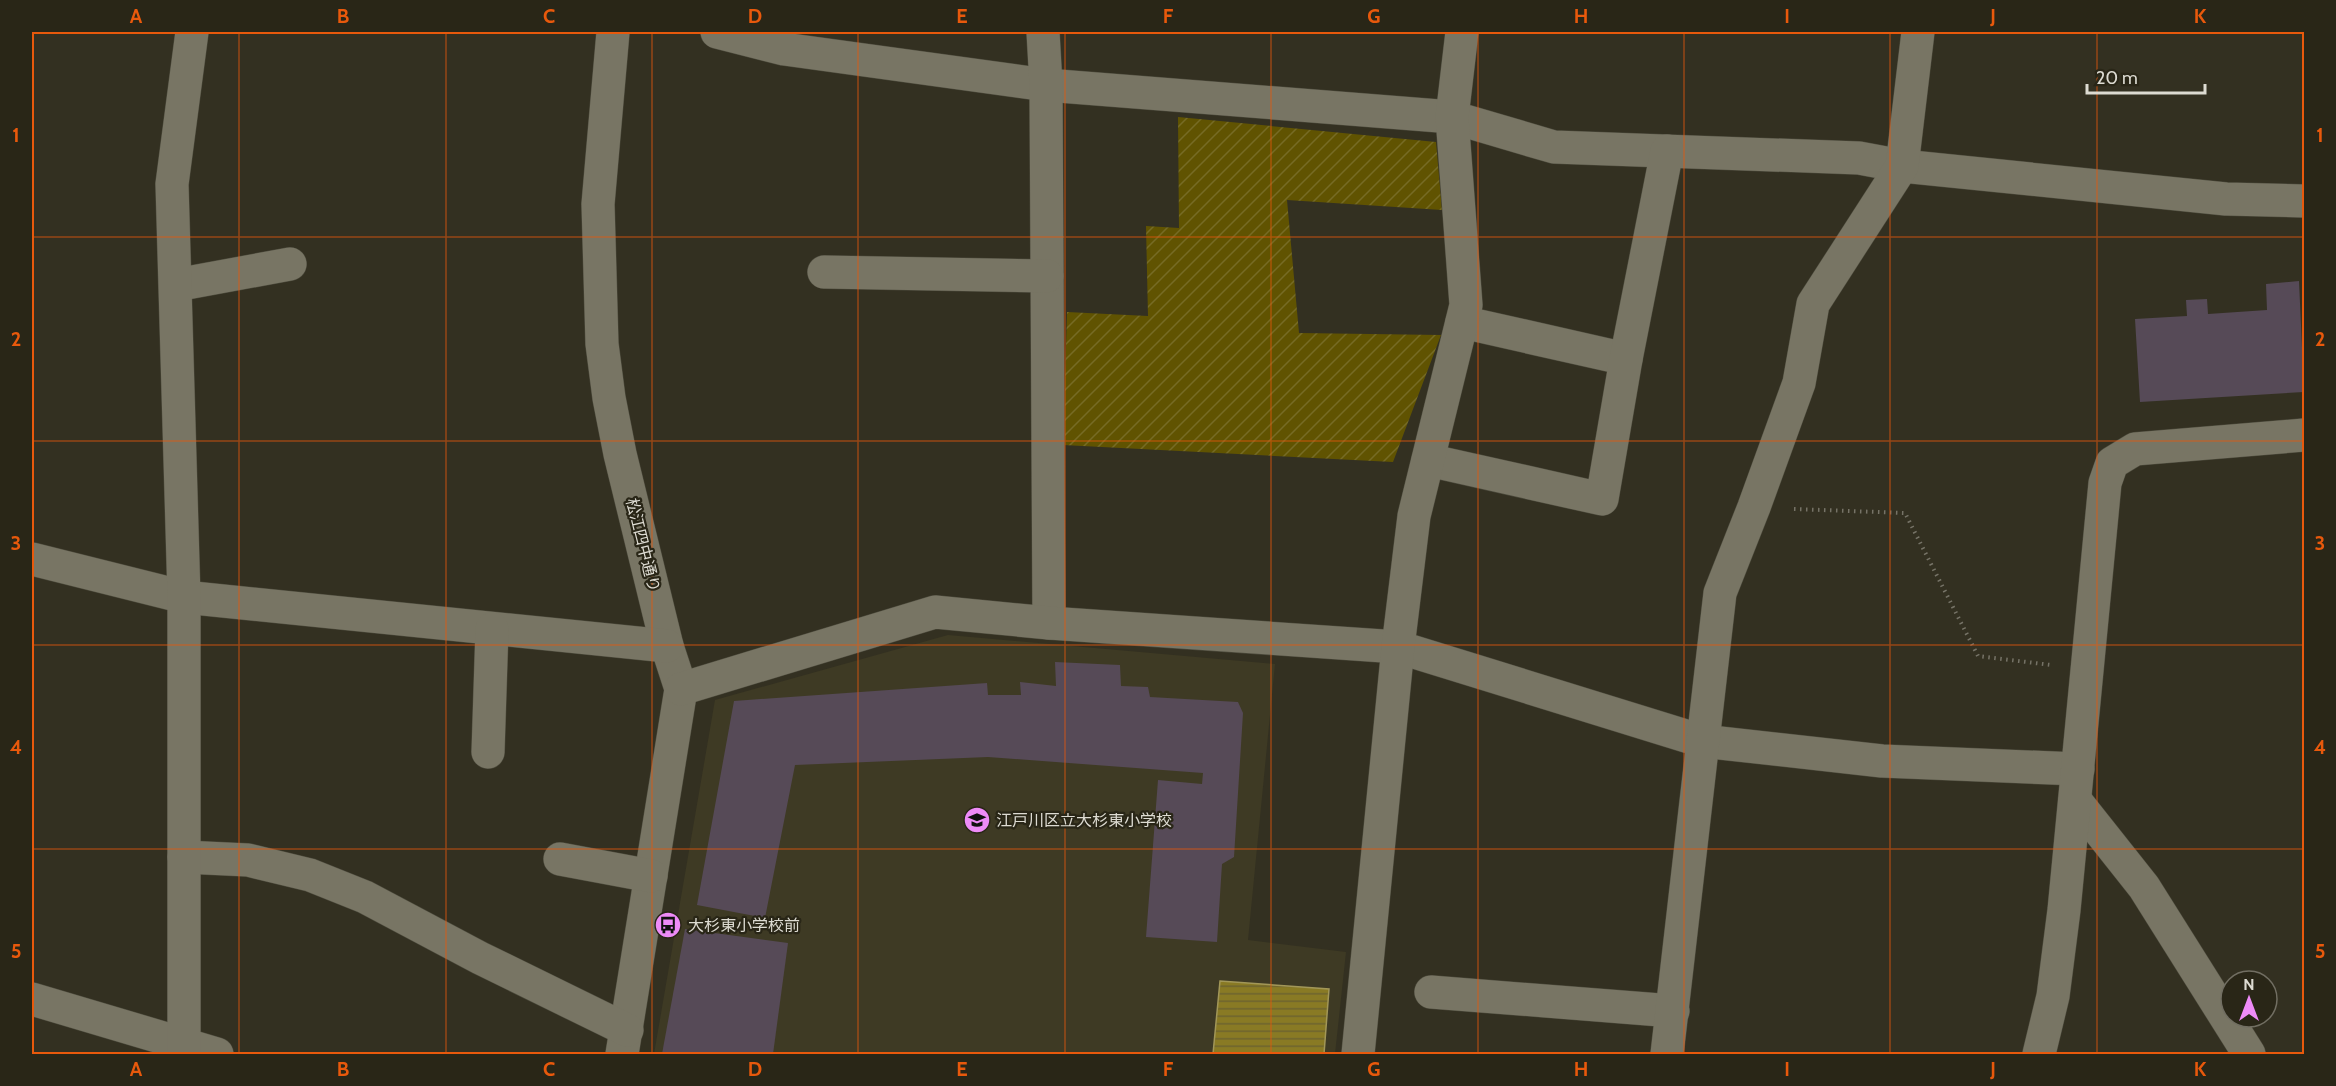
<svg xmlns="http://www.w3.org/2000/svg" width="2336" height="1086" font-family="Cabin,'Noto Sans JP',sans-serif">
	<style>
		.built { fill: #3e3a24 }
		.garden { fill: url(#garden-furrows) }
		.water { fill: url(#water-rules); stroke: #a29758; stroke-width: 1.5 }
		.building { fill: #564a57 }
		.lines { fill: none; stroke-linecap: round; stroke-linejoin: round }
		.minor-casing { stroke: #4d4b3d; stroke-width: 34 }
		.path { stroke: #767367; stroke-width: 4; stroke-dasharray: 1.5 4.5; stroke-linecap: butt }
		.minor { stroke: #787564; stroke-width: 33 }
		.grid { fill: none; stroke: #e8590c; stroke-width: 1.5; stroke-opacity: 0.55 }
		.labels { text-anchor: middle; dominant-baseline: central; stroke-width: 4.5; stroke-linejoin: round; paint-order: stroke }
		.street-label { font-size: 16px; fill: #dddbd2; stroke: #292617 }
		.poi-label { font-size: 16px; fill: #dddbd2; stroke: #292617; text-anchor: start }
		.neatline { fill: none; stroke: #e8590c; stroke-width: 2 }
		.grid-label { font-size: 20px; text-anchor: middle; font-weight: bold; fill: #e8590c }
	</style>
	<defs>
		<pattern id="garden-furrows" width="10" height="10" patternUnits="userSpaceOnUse" patternTransform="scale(1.5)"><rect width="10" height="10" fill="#605301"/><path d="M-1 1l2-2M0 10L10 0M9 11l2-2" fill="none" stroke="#766b25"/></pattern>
		<pattern id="water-rules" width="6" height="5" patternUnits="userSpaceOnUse" patternTransform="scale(1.5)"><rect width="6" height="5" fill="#897a24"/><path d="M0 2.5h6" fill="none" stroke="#6d642f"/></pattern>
	</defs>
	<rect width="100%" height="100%" fill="#333021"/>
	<path class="built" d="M948,635L1275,664L1248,940L1346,952L1335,1054H654L715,700Z"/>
	<path class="garden" d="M1178,117L1436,142L1442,210L1287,200L1299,333L1441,335L1393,462L1063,445L1067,312L1148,316L1146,226L1179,228Z"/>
	<path class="water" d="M1220,981L1329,989L1324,1054H1213Z"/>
	<g class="building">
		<path d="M2299,281L2304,392L2140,402L2135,319L2187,316L2186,300L2207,299L2208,314L2267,310L2266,284Z"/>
		<path d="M1055,662L1120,665L1121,686L1148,687L1150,697L1238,702L1243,713L1234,857L1222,864L1217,942L1146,937L1158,780L1202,784L1203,773L988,757L795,765L765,918L697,905L734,701L987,683L988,695H1021L1020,682L1056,686Z"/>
		<path d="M685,929L788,943L773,1054H662Z"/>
	</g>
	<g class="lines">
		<defs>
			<g id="minor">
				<path d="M613,32L598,204L602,344L609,398L620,454L667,646L681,689L622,1054"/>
				<path d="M717,32L784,49L1046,85L1452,117L1554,147L1859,158L1902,166L2226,199L2304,201"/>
				<path d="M1043,32L1046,85L1049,623"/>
				<path d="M824,272L1047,276"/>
				<path d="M176,285L290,264"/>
				<path d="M1462,322L1626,359"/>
				<path d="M1428,460L1602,499L1626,359L1667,151"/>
				<path d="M32,559L184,597L667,646"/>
				<path d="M681,689L935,612L1049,623L1398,647L1702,741L1882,761L2078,769"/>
				<path d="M488,752L492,629"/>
				<path d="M2075,800L2144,887L2249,1054"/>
				<path d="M184,857L248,860L310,875L365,897L480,958L627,1030"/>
				<path d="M560,859L651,876"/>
				<path d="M1431,992L1673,1011"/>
				<path d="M32,999L217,1054"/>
				<path d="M184,1054V597L172,184L192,32"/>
				<path d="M1358,1054L1398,647L1414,516L1466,305L1452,117L1462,32"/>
				<path d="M1667,1054L1720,593L1754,507L1799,383L1813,304L1902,166L1918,32"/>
				<path d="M2039,1054L2053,996L2064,910L2105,483L2112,463L2135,449L2304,435"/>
			</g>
		</defs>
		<use href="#minor" class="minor-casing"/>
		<path class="path" d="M1794,509L1905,513L1978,656L2051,665"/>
		<use href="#minor" class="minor"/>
	</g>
	<path class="grid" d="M239,32V1054M446,32V1054M652,32V1054M858,32V1054M1065,32V1054M1271,32V1054M1478,32V1054M1684,32V1054M1890,32V1054M2097,32V1054M32,237H2304M32,441H2304M32,645H2304M32,849H2304"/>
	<defs>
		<symbol id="school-disc" viewBox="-11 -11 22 22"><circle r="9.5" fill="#ee8bf8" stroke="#292617"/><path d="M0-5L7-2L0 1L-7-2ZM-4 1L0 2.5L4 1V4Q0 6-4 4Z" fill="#111"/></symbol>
		<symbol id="bus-disc" viewBox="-11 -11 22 22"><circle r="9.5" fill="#ee8bf8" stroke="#292617"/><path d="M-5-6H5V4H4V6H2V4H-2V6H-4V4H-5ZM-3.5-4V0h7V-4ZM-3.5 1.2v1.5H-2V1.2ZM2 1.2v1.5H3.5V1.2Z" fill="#111"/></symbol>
	</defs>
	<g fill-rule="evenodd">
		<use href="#school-disc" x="962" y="805" width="30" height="30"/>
		<use href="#bus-disc" x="653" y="910" width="30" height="30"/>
	</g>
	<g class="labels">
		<g class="street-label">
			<text transform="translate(643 545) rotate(76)">松江四中通り</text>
		</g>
		<g class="poi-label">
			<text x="996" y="820">江戸川区立大杉東小学校</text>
			<text x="688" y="925">大杉東小学校前</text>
		</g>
	</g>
	<rect width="2336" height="1086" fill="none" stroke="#292617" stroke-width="66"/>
	<g transform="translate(2249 999)"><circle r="28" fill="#292617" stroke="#716e62" stroke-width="1.5"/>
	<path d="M0-4.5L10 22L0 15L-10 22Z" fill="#ee8bf8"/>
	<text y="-9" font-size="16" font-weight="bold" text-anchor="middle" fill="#dddbd2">N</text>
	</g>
	<path d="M2087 84v9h118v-9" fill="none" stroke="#dddbd2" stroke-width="3"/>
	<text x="2096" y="84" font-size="18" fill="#dddbd2" stroke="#292617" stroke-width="4.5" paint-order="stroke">20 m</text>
	<rect x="33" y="33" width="2270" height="1020" class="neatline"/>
	<g class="grid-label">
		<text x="136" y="23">A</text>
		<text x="343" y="23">B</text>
		<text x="549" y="23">C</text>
		<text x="755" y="23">D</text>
		<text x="962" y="23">E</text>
		<text x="1168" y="23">F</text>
		<text x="1374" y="23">G</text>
		<text x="1581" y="23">H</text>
		<text x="1787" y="23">I</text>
		<text x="1993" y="23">J</text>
		<text x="2200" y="23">K</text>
		<text x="16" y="142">1</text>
		<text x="2320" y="142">1</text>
		<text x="16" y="346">2</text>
		<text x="2320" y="346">2</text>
		<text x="16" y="550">3</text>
		<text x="2320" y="550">3</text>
		<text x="16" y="754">4</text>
		<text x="2320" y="754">4</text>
		<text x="16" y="958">5</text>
		<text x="2320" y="958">5</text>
		<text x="136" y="1076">A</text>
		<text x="343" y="1076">B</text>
		<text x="549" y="1076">C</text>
		<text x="755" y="1076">D</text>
		<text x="962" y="1076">E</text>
		<text x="1168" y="1076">F</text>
		<text x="1374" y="1076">G</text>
		<text x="1581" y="1076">H</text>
		<text x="1787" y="1076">I</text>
		<text x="1993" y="1076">J</text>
		<text x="2200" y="1076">K</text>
	</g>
</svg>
